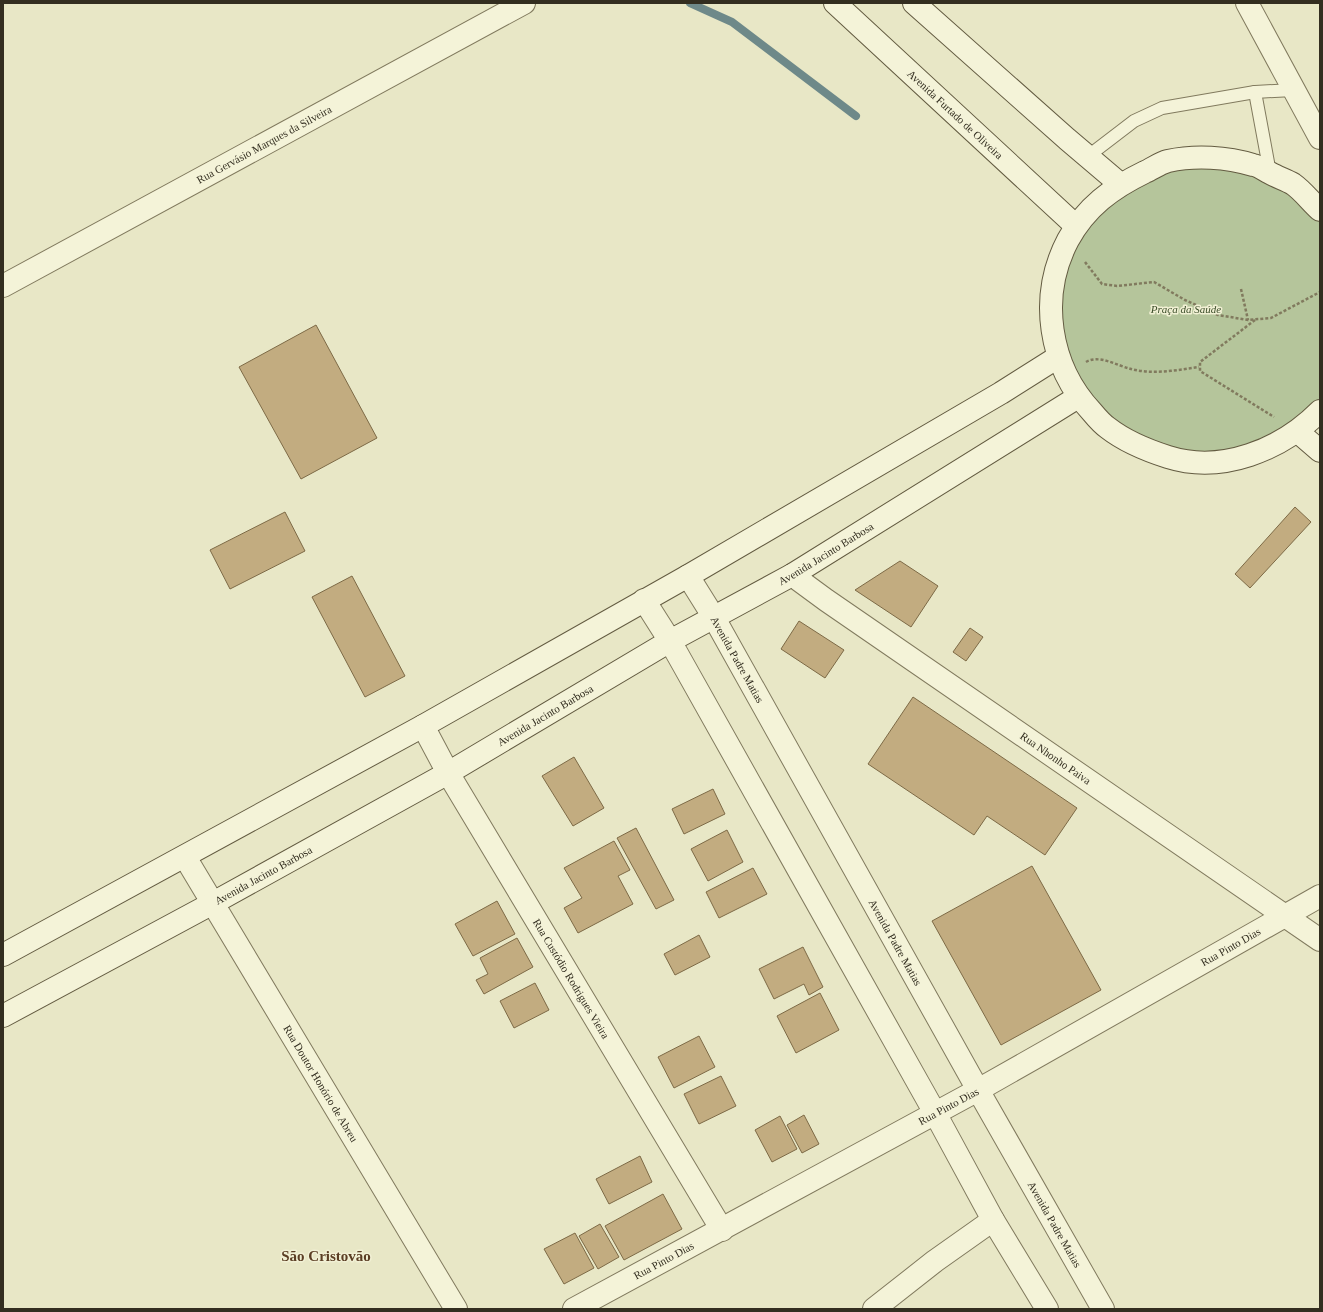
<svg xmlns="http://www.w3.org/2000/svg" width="1323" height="1312" font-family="Georgia,serif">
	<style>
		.green { fill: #b5c59b }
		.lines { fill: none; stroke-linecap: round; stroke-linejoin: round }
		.stream { stroke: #6e8989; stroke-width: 8 }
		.building { fill: #c2ac80; stroke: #7d6a46 }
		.service-casing { stroke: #817a5e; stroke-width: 14 }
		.minor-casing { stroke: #817a5e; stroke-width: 24 }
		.tertiary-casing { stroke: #817a5e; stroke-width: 24 }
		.secondary-casing { stroke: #635b41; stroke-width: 24 }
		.path { stroke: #817a5e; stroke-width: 2.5; stroke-dasharray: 3 2; stroke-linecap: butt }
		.service { stroke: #f4f3d8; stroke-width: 12 }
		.minor { stroke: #f4f3d8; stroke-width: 22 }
		.tertiary { stroke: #f4f3d8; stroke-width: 22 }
		.secondary { stroke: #f4f3d8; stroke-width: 22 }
		.labels { text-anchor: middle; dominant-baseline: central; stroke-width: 3; stroke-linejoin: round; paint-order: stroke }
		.street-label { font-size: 11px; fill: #332e20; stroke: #f1f0d4 }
		.park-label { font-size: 11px; font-style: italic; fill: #3b4d29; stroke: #f1f0d4 }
		.district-label { font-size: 15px; font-weight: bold; fill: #5b3e24; stroke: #f1f0d4 }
	</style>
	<rect width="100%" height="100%" fill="#e8e7c6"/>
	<path class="green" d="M1211,157L1255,165L1320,210V411L1221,462L1141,449L1069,383L1057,269L1120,184Z"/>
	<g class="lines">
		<path class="stream" d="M690,3L732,22L856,116"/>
	</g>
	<g class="building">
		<path d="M316,325L377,438L301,479L239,367Z"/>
		<path d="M1295,507L1311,522L1250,588L1235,574Z"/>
		<path d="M285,512L305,551L230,589L210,550Z"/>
		<path d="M900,561L938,586L911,627L855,590Z"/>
		<path d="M352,576L405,676L365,697L312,597Z"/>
		<path d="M799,621L844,650L825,678L781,649Z"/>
		<path d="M970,628L983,637L966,661L953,652Z"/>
		<path d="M913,697L1077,808L1045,855L987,816L974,835L868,764Z"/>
		<path d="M574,757L604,808L573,826L542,776Z"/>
		<path d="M713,789L725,814L684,834L672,809Z"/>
		<path d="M636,828L674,900L656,909L617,838Z"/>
		<path d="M727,830L743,862L708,881L691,849Z"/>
		<path d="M614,841L630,870L618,876L633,904L578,933L564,908L582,898L564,868Z"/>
		<path d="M1032,866L1101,990L1001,1045L932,921Z"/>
		<path d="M753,868L767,894L719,918L706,892Z"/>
		<path d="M497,901L515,934L473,956L455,924Z"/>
		<path d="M699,935L710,957L675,975L664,954Z"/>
		<path d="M517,938L533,967L484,994L476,980L488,974L480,958Z"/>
		<path d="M803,947L823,987L809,995L804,984L774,999L759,969Z"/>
		<path d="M535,983L549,1010L514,1028L500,1001Z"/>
		<path d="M820,993L839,1030L796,1053L777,1016Z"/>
		<path d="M699,1036L715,1067L674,1088L658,1057Z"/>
		<path d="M721,1076L736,1106L699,1124L684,1094Z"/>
		<path d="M804,1115L819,1144L802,1153L787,1125Z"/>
		<path d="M780,1116L797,1149L772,1162L755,1130Z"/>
		<path d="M640,1156L652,1182L609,1204L596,1179Z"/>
		<path d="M663,1194L682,1229L624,1260L605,1226Z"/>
		<path d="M600,1224L619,1257L598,1269L579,1236Z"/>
		<path d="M575,1233L594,1268L564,1284L544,1249Z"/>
	</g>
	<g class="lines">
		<defs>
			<g id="service">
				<path d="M1255,92L1270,173"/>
				<path d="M1087,157L1134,121L1162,108L1255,92L1293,90"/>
			</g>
			<g id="minor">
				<path d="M1247,3L1320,138"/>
				<path id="s1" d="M3,286L524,3"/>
				<path id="s2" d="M792,575L826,600L1320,940"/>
				<path id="s3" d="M423,726L448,773L722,1230"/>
				<path id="s4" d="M185,857L456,1309"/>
				<path id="s5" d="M574,1309L978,1090L1320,896"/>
				<path d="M874,1309L935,1261L993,1220"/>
			</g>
			<g id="tertiary">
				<path id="s6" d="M688,576L713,616L978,1090L1103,1309"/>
				<path d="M644,600L670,641L935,1113L993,1220L1047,1309"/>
			</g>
			<g id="secondary">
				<path id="s7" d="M835,3L1076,226"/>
				<path d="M914,3L1067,139L1120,184"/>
				<path d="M1320,210C1311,202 1303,191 1293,184C1286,180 1277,177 1270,173C1264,170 1259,166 1253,165C1227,157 1195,155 1168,161C1160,163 1152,169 1145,172C1112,188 1086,207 1068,240C1038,297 1049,366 1092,412C1097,418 1102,424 1108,428C1126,442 1146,450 1168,457C1222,474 1281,450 1320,411"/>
				<path d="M1298,432L1320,451"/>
				<path d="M3,955L423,726L688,576L1001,393L1058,357"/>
				<path id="s8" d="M3,1016L213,903L448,773L670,641L792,575L1078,397"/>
			</g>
		</defs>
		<use href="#service" class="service-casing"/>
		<use href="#minor" class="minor-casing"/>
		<use href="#tertiary" class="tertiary-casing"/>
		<use href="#secondary" class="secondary-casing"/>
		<g class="path">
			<path d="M1085,262L1102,284L1117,286L1154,282L1185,300L1218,315L1248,320L1271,318L1320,292"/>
			<path d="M1241,289L1248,320"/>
			<path d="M1255,320L1200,362V371L1274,417"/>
			<path d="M1086,362C1099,354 1118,366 1131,369C1153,375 1177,370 1199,367"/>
		</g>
		<use href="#service" class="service"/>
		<use href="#minor" class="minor"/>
		<use href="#tertiary" class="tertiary"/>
		<use href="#secondary" class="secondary"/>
	</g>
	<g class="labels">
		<g class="street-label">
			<text stroke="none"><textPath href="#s7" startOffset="164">Avenida Furtado de Oliveira</textPath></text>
			<text stroke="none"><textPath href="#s1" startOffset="297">Rua Gervásio Marques da Silveira</textPath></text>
			<text stroke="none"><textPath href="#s8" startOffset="944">Avenida Jacinto Barbosa</textPath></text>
			<text stroke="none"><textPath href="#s6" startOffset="97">Avenida Padre Matias</textPath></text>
			<text stroke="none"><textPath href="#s8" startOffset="620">Avenida Jacinto Barbosa</textPath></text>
			<text stroke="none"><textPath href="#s2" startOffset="321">Rua Nhonho Paiva</textPath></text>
			<text stroke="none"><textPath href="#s8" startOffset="296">Avenida Jacinto Barbosa</textPath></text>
			<text stroke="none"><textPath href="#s6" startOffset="421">Avenida Padre Matias</textPath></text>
			<text stroke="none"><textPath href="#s5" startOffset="750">Rua Pinto Dias</textPath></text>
			<text stroke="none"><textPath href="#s3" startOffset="293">Rua Custódio Rodrigues Vieira</textPath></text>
			<text stroke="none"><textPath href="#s4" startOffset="264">Rua Doutor Honório de Abreu</textPath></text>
			<text stroke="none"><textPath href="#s5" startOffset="426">Rua Pinto Dias</textPath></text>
			<text stroke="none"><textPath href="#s6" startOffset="745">Avenida Padre Matias</textPath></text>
			<text stroke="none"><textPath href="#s5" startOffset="102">Rua Pinto Dias</textPath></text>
		</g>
		<g class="park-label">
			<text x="1186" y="309">Praça da Saúde</text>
		</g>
		<g class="district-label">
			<text x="326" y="1256">São Cristovão</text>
		</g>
	</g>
	<rect width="1323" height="1312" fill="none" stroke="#332e20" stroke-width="8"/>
</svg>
